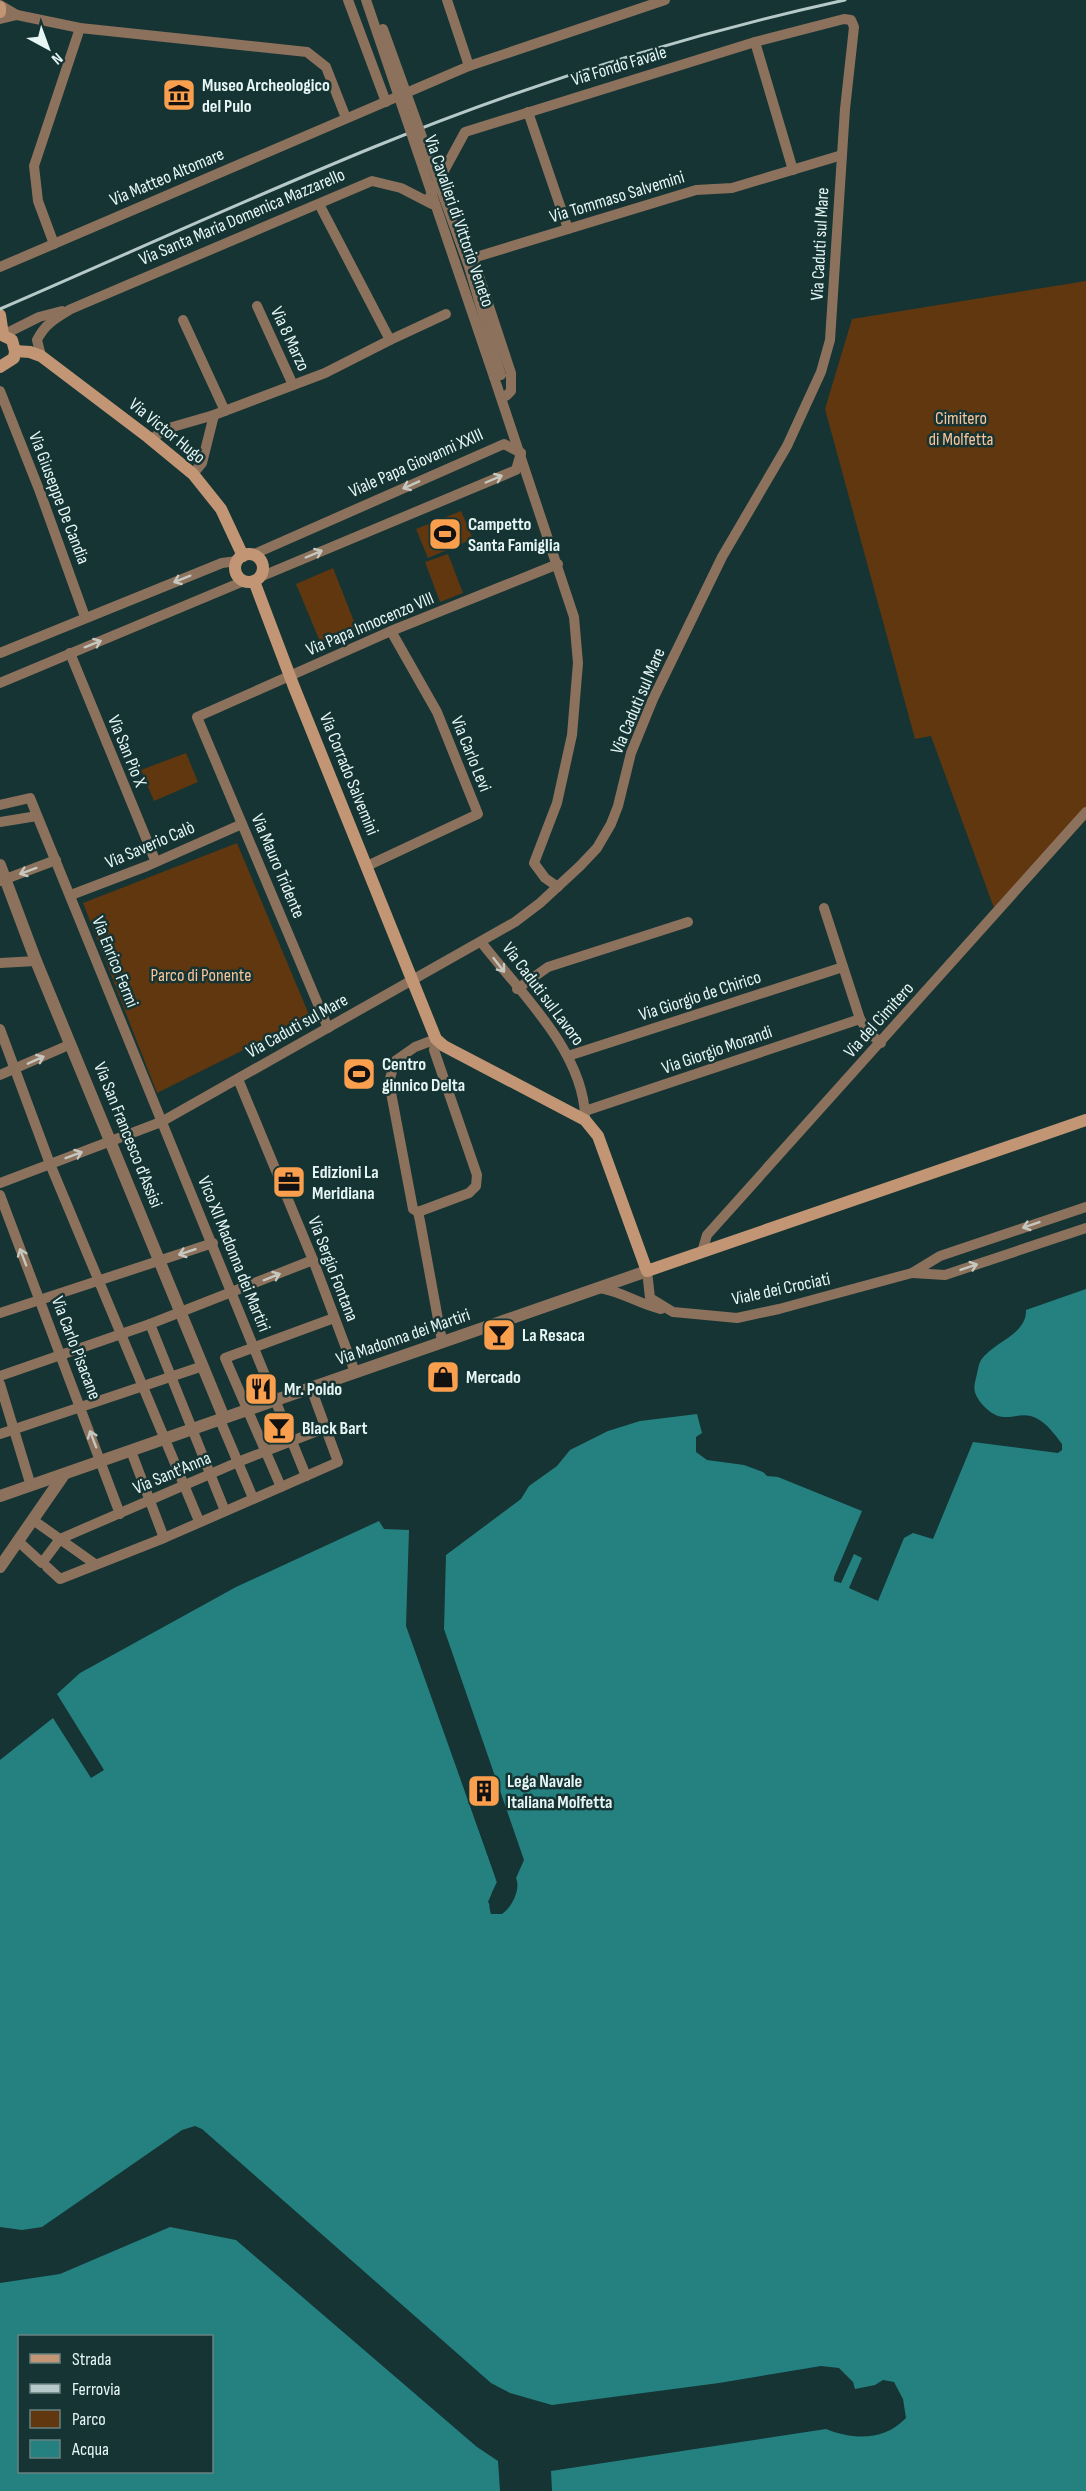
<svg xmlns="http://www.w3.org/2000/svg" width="1086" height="2491" font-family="'Sofia Sans Condensed',sans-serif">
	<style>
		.green { fill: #60370f }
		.water { fill: #248180; fill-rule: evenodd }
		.pier { fill: #153433 }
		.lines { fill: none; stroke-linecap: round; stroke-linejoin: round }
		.minor { stroke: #8c715c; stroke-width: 10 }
		.tertiary { stroke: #8c715c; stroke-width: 12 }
		.secondary { stroke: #c29674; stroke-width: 12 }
		.rail { stroke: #b5c9c8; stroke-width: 3 }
		.minor-bridge { stroke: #8c715c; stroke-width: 10 }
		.oneway { stroke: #c6c7bf }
		.labels { text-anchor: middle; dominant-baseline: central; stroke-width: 5; stroke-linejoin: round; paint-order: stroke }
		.street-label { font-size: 18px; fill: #e5f6f5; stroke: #153433 }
		.poi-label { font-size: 18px; font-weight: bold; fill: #e5f6f5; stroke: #153433; text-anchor: start }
		.park-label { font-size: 18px; fill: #f9c59c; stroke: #153433 }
	</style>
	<rect width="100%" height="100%" fill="#153433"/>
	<g class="green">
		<path d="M1086,281V807L994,908L931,736L915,739L825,409L852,319Z"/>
		<path d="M461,511L473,539L428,558L416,529Z"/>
		<path d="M448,554L463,593L440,602L425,562Z"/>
		<path d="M333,568L357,629L321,644L296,584Z"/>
		<path d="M186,753L198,782L154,801L141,770Z"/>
		<path d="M237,843L310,1017L157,1093L83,903Z"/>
	</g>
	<g class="water">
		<path d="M1086,1289V2491H552L551,2471L826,2429C854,2440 884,2441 906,2418L903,2399L894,2382L883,2380L875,2385L855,2389L853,2382L839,2368L821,2366L719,2383L552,2405L510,2393L491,2383L202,2129L195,2126L182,2130L42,2227L22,2230L0,2227V1760L53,1718L91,1778L104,1770L57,1694L80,1673L236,1587L379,1521L384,1529L409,1530L406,1626L497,1882C491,1894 487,1902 491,1914H502C512,1907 521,1889 516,1878L524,1860L444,1629L446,1555L521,1499L529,1486L557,1466L570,1450L608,1431L640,1421L697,1414L702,1433L696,1437V1452L707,1460L744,1465L763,1472L767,1476L778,1477L862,1511L834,1577V1581L841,1583L854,1554L862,1558L849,1588L878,1601L904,1538L913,1533L933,1539L973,1442L1058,1453L1062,1450V1444C1055,1435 1047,1423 1036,1418C1016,1408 1004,1430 981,1403C976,1396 973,1391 975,1382C977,1376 978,1365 981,1360C993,1342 1027,1335 1026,1310Z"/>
		<path d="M170,2227L236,2240L477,2447L498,2461L500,2491H0V2283L60,2274ZM212,2336V2472H20V2336Z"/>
	</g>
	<path class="pier" d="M458,1771H460L500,1881L491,1902L493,1909L488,1902L497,1882Z"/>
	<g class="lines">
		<g class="minor">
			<path d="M348,0L386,102"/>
			<path d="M447,0L469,66"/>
			<path d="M0,5L17,15L80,28L307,52L326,67L346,118"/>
			<path d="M0,19L17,15"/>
			<path d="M755,42L793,170"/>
			<path d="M528,112L568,229"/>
			<path d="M463,241L473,258L696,190L732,188L842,155"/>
			<path d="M54,244L38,201L34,166L80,28"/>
			<path d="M473,258L511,373V391L506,396"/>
			<path d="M0,267L469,66L665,0"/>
			<path d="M257,306L293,385"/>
			<path d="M183,320L225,411"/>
			<path d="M3,335L39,317L62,311"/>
			<path d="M390,340L446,314"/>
			<path d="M41,356L37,340C45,324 56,318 71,309L372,181L401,188L432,204"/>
			<path d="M494,377L574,617L578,663L572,735L557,803L534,863L545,878L558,887"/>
			<path d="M0,391L40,492L85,617"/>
			<path d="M152,440L162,430L214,415"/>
			<path d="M193,474L202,463L214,415L325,373L390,340L319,204"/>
			<path d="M252,555L504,444L521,453"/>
			<path d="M260,577L516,470L521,453"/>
			<path d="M0,653L222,563L237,561"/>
			<path d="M70,653L155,860"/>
			<path d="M0,683L244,581"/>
			<path d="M0,805L30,798L306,1476"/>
			<path d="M0,822L37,816"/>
			<path d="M367,866L478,814L437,712L391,631"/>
			<path d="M0,881L56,860"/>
			<path d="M71,895L147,866L242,824"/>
			<path d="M824,908L860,1019L868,1032L881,1043"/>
			<path d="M481,942C519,991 583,1051 585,1116"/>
			<path d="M0,963L36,961"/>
			<path d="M517,989L548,967L688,922"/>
			<path d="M328,1028L197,717L391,631L558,564"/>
			<path d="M0,1029L50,1164L199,1521"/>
			<path d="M436,1039L415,1047L395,1061L389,1082L413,1209L418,1212L420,1221L442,1341"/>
			<path d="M568,1056L843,967"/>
			<path d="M0,1075L71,1044"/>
			<path d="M238,1079L313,1260L355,1372"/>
			<path d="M585,1111L860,1019"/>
			<path d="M0,1183L161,1122L515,922L540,903L580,866L597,848L611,824L618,806L631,753L653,699L722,557L787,446L821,372L830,340L845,109L854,27L851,20L844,19L755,42L465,132L428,200"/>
			<path d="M0,1195L120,1514"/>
			<path d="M418,1212L469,1193L476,1186L477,1175L434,1050L436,1039"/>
			<path d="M702,1252L707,1235L1086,812"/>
			<path d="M647,1271L650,1298L673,1312L695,1314L737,1318L779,1309L912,1273L940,1256L1086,1207"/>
			<path d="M912,1273L945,1275L1086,1228"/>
			<path d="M600,1288C623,1292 639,1304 661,1309"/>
			<path d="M0,1313L213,1243"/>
			<path d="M150,1324L225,1511"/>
			<path d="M0,1376L150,1324L313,1260"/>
			<path d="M0,1384L31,1486"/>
			<path d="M220,1420L253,1498"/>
			<path d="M0,1434L203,1366"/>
			<path d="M131,1451L164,1538"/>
			<path d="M281,1487L225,1358L334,1318"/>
			<path d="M33,1520L95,1564"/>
			<path d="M19,1542L42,1563L60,1539L238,1462L325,1428"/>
			<path d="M47,1567L60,1579L164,1538L338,1462L311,1388"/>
		</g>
		<g class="tertiary">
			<path d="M0,865L36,961L224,1418"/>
			<path d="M0,1496L647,1271"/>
			<path d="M0,1567L63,1476"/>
		</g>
		<g class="secondary">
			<path d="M0,7V12"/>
			<path d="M0,315L3,335"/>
			<path d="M0,334L12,340L15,351L14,358L0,367"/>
			<path d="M15,351L30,352L41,356L148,437L193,474L221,509L243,556"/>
			<circle cx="249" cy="568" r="14"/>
			<path d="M254,581L294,687L436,1039L444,1046L585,1120L598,1136L647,1271L1086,1120"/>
		</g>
		<path class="rail" d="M0,309C125,255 249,198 374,147C526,85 685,35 845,0"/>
		<g class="minor-bridge">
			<path d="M366,0L494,377"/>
			<path d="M383,29L469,267L501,375"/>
		</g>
	</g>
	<defs><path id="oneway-shaft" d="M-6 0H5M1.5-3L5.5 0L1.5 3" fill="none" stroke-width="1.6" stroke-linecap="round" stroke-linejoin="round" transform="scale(1.5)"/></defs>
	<g class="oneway">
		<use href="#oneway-shaft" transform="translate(494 479) rotate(-23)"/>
		<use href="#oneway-shaft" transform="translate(411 485) rotate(156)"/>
		<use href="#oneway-shaft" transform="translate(314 554) rotate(-23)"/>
		<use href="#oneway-shaft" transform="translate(182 579) rotate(158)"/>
		<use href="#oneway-shaft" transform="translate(93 644) rotate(-22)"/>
		<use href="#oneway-shaft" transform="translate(28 871) rotate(160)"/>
		<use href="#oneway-shaft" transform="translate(499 965) rotate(52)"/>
		<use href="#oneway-shaft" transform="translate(36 1060) rotate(-24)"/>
		<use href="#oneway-shaft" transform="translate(74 1155) rotate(-21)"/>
		<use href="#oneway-shaft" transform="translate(1031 1225) rotate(161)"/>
		<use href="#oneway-shaft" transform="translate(187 1252) rotate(161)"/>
		<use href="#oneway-shaft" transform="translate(23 1257) rotate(-111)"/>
		<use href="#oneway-shaft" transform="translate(969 1267) rotate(-19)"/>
		<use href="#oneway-shaft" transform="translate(272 1277) rotate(-22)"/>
		<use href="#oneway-shaft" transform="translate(93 1439) rotate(-111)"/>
	</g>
	<defs>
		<symbol id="museum-square" viewBox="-11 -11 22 22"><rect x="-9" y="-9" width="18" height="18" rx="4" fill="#fa9f4e" stroke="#153433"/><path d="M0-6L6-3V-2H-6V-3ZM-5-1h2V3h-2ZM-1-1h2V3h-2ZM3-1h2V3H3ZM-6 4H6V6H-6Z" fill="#111"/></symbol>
		<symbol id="stadium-square" viewBox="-11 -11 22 22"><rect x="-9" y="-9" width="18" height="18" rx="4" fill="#fa9f4e" stroke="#153433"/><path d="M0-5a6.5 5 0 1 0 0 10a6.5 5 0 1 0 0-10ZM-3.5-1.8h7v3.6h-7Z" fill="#111"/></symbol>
		<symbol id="office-square" viewBox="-11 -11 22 22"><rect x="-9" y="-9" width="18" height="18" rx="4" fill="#fa9f4e" stroke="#153433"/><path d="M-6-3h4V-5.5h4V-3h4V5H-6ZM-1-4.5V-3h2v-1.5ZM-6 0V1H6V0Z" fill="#111"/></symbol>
		<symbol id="bar-square" viewBox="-11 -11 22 22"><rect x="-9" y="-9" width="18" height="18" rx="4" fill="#fa9f4e" stroke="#153433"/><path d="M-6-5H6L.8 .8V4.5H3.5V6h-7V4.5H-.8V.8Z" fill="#111"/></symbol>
		<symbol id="shop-square" viewBox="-11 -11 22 22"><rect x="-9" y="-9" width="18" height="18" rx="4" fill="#fa9f4e" stroke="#153433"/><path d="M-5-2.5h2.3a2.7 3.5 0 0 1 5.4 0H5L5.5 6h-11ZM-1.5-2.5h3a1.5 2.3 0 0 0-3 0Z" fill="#111"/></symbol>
		<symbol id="restaurant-square" viewBox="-11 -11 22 22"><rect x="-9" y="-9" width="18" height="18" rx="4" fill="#fa9f4e" stroke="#153433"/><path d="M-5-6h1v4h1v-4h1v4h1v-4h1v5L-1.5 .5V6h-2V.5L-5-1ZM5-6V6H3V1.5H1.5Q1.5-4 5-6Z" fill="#111"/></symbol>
		<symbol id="building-square" viewBox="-11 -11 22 22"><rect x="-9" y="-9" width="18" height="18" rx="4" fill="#fa9f4e" stroke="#153433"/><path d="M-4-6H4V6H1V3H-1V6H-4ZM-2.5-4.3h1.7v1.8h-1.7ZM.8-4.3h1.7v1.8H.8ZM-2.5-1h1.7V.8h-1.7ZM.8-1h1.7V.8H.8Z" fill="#111"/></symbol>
	</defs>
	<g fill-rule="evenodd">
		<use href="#museum-square" x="160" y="76" width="38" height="38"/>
		<use href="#stadium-square" x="426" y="515" width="38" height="38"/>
		<use href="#stadium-square" x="340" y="1055" width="38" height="38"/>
		<use href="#office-square" x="270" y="1163" width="38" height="38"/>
		<use href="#bar-square" x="480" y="1316" width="38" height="38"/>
		<use href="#shop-square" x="424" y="1358" width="38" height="38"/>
		<use href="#restaurant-square" x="242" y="1370" width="38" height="38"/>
		<use href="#bar-square" x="260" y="1409" width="38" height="38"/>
		<use href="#building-square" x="465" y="1772" width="38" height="38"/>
	</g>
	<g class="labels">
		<g class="street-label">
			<text transform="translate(619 66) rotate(-17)">Via Fondo Favale</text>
			<text transform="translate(167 177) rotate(-23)">Via Matteo Altomare</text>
			<text transform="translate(617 197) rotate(-17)">Via Tommaso Salvemini</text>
			<text transform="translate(242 217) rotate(-23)">Via Santa Maria Domenica Mazzarello</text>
			<text transform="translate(459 221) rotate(71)">Via Cavalieri di Vittorio Veneto</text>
			<text transform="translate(820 244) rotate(-87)">Via Caduti sul Mare</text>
			<text transform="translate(290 339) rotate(65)">Via 8 Marzo</text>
			<text transform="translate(167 431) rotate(39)">Via Victor Hugo</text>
			<text transform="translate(416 463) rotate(-24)">Viale Papa Giovanni XXIII</text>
			<text transform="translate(59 498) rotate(69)">Via Giuseppe De Candia</text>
			<text transform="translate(370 624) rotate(-23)">Via Papa Innocenzo VIII</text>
			<text transform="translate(638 701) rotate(-67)">Via Caduti sul Mare</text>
			<text transform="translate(127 751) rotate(68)">Via San Pio X</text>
			<text transform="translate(471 754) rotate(68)">Via Carlo Levi</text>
			<text transform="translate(349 774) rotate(68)">Via Corrado Salvemini</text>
			<text transform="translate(150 845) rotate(-23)">Via Saverio Calò</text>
			<text transform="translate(278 866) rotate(67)">Via Mauro Tridente</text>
			<text transform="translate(115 962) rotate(68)">Via Enrico Fermi</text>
			<text transform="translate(543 994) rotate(53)">Via Caduti sul Lavoro</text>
			<text transform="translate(700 996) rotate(-18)">Via Giorgio de Chirico</text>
			<text transform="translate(879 1020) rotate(-48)">Via del Cimitero</text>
			<text transform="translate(297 1026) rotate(-29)">Via Caduti sul Mare</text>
			<text transform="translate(717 1050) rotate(-19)">Via Giorgio Morandi</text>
			<text transform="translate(128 1135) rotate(68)">Via San Francesco d'Assisi</text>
			<text transform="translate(234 1254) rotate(68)">Vico XII Madonna dei Martiri</text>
			<text transform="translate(333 1269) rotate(69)">Via Sergio Fontana</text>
			<text transform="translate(781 1289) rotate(-12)">Viale dei Crociati</text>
			<text transform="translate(403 1337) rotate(-19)">Via Madonna dei Martiri</text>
			<text transform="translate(76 1348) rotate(69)">Via Carlo Pisacane</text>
			<text transform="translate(172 1473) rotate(-23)">Via Sant'Anna</text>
		</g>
		<g class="poi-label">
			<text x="202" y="85">Museo Archeologico<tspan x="202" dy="21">del Pulo</tspan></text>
			<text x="468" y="524">Campetto<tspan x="468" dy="21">Santa Famiglia</tspan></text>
			<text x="382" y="1064">Centro<tspan x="382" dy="21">ginnico Delta</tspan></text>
			<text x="312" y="1172">Edizioni La<tspan x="312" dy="21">Meridiana</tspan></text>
			<text x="522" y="1335">La Resaca</text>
			<text x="466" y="1377">Mercado</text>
			<text x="284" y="1389">Mr. Poldo</text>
			<text x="302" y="1428">Black Bart</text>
			<text x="507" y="1781">Lega Navale<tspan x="507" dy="21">Italiana Molfetta</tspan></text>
		</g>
		<g class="park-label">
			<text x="961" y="418">Cimitero<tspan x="961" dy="21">di Molfetta</tspan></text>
			<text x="201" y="975">Parco di Ponente</text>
		</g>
	</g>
	<rect x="18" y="2335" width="195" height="138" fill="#153433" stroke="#688281" stroke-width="1.5"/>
	<rect x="30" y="2354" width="30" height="9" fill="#c29674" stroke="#688281" stroke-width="1.5"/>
	<text x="72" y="2365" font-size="18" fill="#e5f6f5">Strada</text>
	<rect x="30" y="2384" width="30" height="9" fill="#b5c9c8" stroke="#688281" stroke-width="1.5"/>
	<text x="72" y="2395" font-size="18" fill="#e5f6f5">Ferrovia</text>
	<rect x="30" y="2410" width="30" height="18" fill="#60370f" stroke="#688281" stroke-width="1.5"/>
	<text x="72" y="2425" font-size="18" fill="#e5f6f5">Parco</text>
	<rect x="30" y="2440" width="30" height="18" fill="#248180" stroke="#688281" stroke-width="1.5"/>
	<text x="72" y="2455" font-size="18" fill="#e5f6f5">Acqua</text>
	<g transform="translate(48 48) rotate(139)" stroke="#153433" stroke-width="4.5" paint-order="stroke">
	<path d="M0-4.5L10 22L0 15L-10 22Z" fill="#e5f6f5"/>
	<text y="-9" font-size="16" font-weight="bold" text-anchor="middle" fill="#e5f6f5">N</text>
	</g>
</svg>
